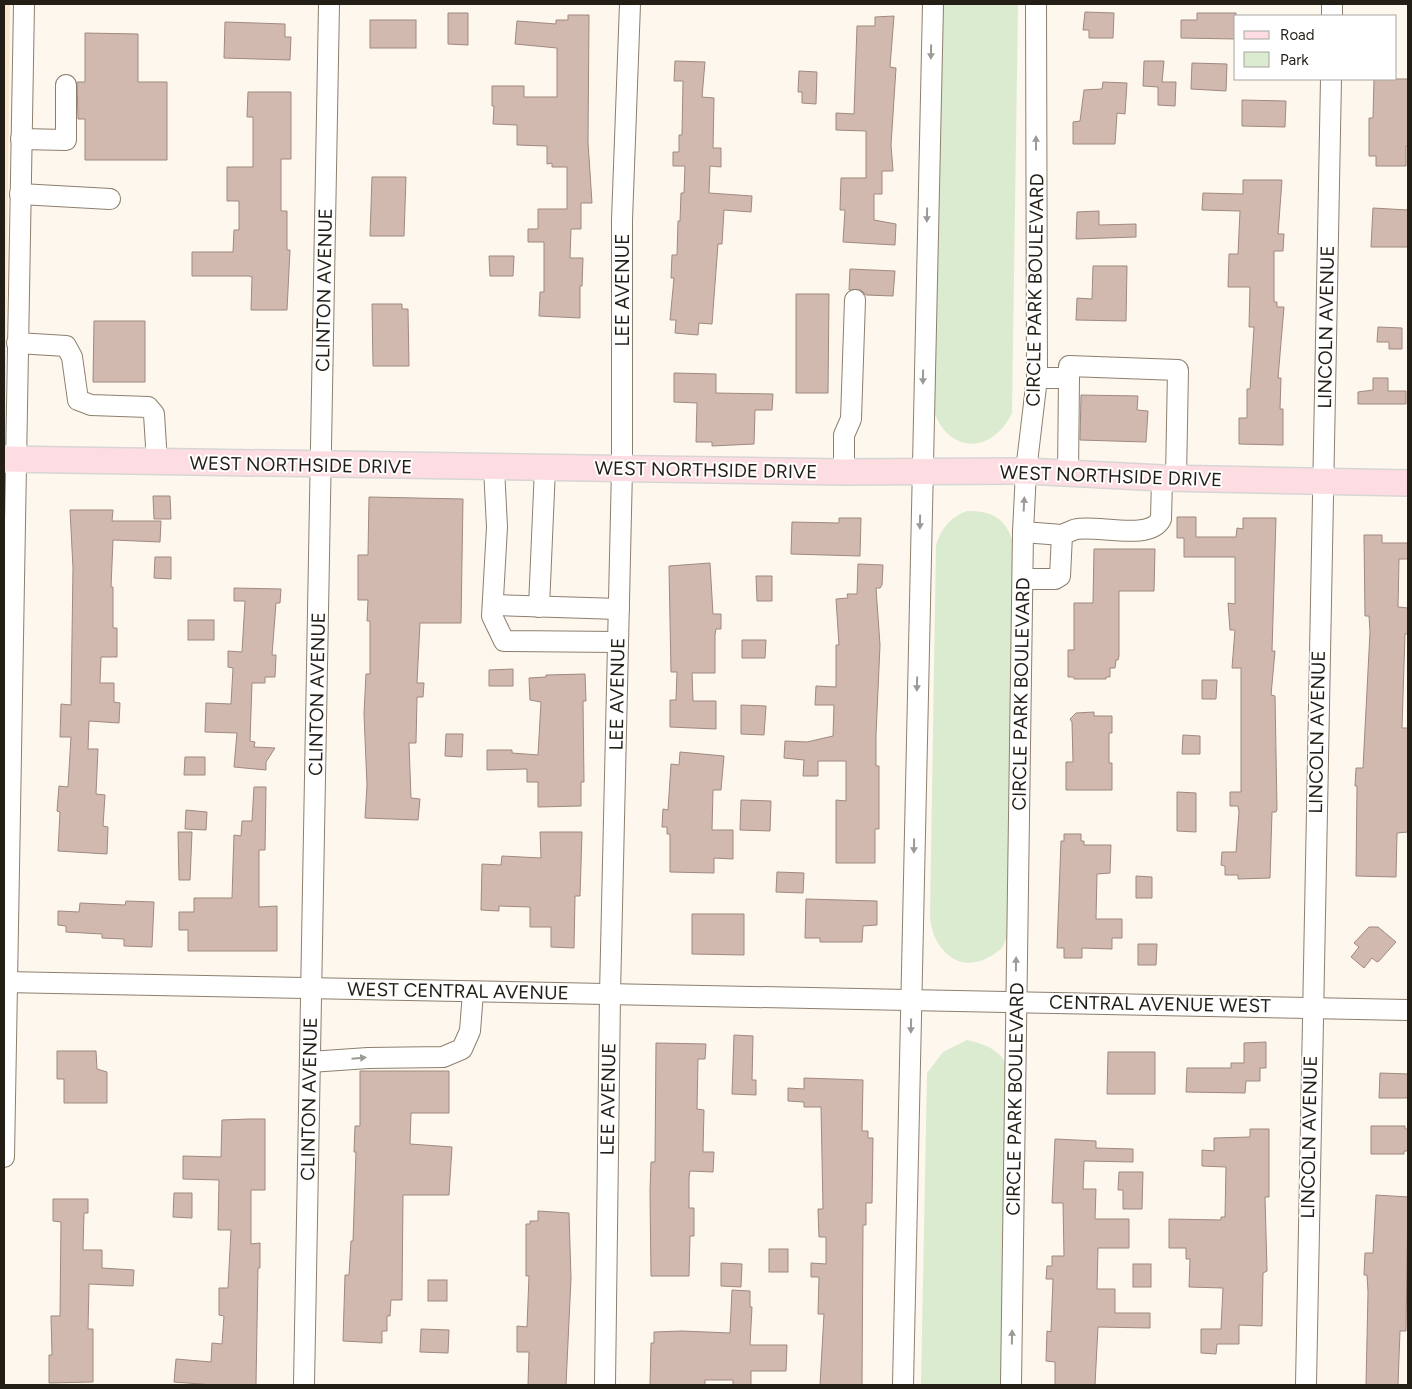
<svg xmlns="http://www.w3.org/2000/svg" width="1412" height="1389" font-family="Figtree,sans-serif">
	<style>
		.built { fill: #fbe7cc }
		.green { fill: #dbebcf }
		.building { fill: #d2b9af; stroke: #a0897f }
		.lines { fill: none; stroke-linecap: round; stroke-linejoin: round }
		.minor-casing { stroke: #8d7f6d; stroke-width: 22 }
		.major-casing { stroke: #d7d6d5; stroke-width: 28 }
		.minor { stroke: #fff; stroke-width: 20 }
		.major { stroke: #fddde1; stroke-width: 25 }
		.oneway { fill: #9c9a96 }
		.labels { text-anchor: middle; dominant-baseline: central; stroke-width: 4; stroke-linejoin: round; paint-order: stroke }
		.street-label { font-size: 19px; fill: #231e16; stroke: #fff }
	</style>
	<rect width="100%" height="100%" fill="#fdf7ee"/>
	<path class="built" d="M4,4H10L4,565Z"/>
	<g class="green">
		<path d="M939,4H1018L1012,413C993,453 950,455 934,412Z"/>
		<path d="M967,511C994,510 1008,521 1014,546L1009,932C1007,936 1005,942 1003,946C999,952 990,957 983,960C953,972 931,943 930,916L936,545C942,528 950,517 967,511Z"/>
		<path d="M967,1040C983,1044 998,1048 1006,1064L1001,1385H921L927,1073L943,1052Z"/>
	</g>
	<g class="building">
		<path d="M1085,12L1114,13L1113,38H1089V30H1083Z"/>
		<path d="M448,13H468V45L448,44Z"/>
		<path d="M1197,13H1236V39L1181,38V20H1197Z"/>
		<path d="M568,15H589L588,142L592,203H581V229H571L570,258H583L582,286H580V318L539,316L540,292H544V242H528V229H538V209H567V167H552V163L547,164V146L517,145V125L493,124L494,106H492V86H524V97H557V48L515,44L517,21L556,24V20H568Z"/>
		<path d="M894,16L890,67L896,68L891,145L893,171H882V194H874V220L896,224L895,245L843,242L845,210H840L841,178H866V131L836,130V113L854,114L857,26H875V17Z"/>
		<rect x="370" y="20" width="46" height="28"/>
		<path d="M225,22L285,24V37H291L290,60L224,58Z"/>
		<path d="M85,33L138,34V82H167V160H85V119H78L77,82H85Z"/>
		<path d="M675,61L705,62L702,97L714,98L713,148H721V167L710,166L709,193L752,196L751,212L724,210L722,244H718L712,324L699,323L698,335L675,333L676,320H670L674,278H671L672,255H677L678,221H680L681,193H684L685,166H673V152H679V135H682L683,81H674Z"/>
		<path d="M1144,61H1164L1162,82H1176L1175,106L1158,105V87L1143,86Z"/>
		<path d="M1192,63L1227,64L1226,91L1191,89Z"/>
		<path d="M799,71L817,72L816,104L802,103V92H798Z"/>
		<path d="M1374,79H1408V146H1406V166H1376V156H1369V118H1373Z"/>
		<path d="M1103,82L1127,83L1125,114L1117,113L1115,144H1073V122L1080,121L1084,90L1102,89Z"/>
		<path d="M248,92H291V159H281V211H287V250H290L287,310H251L252,277L249,276H192V252H233L234,230H239V201H227V167H253V117H247Z"/>
		<path d="M1242,100L1286,101L1285,127L1242,126Z"/>
		<path d="M372,177H406L404,236H370Z"/>
		<path d="M1243,180H1282L1278,234H1284L1283,251H1274V302H1277V307H1284L1278,378H1281L1280,409H1283V445L1239,444V418H1247V389H1250L1254,327H1249L1250,287H1228L1229,254H1238L1240,211L1202,210L1203,193L1243,194Z"/>
		<path d="M1373,208L1408,210V247H1371Z"/>
		<path d="M1099,211V225L1136,224V237L1076,239L1077,212Z"/>
		<path d="M489,256H514L513,276H490Z"/>
		<path d="M1093,266H1127L1126,321L1076,320L1077,298L1092,299Z"/>
		<path d="M850,269L895,271L893,296L866,295L861,290H849Z"/>
		<path d="M796,294H829L828,393H796Z"/>
		<path d="M372,304H402V309H408L409,366H373Z"/>
		<path d="M94,321H145V382H93Z"/>
		<path d="M1378,327L1402,328V349H1389V342H1377Z"/>
		<path d="M674,373L716,374V393L773,394L772,410H755L754,444L712,446V442H696L697,403L674,402Z"/>
		<path d="M1373,378H1388V391H1406V404H1358V392L1373,390Z"/>
		<path d="M1081,395L1138,396L1137,410L1148,411L1146,442L1080,440Z"/>
		<path d="M153,496H170L171,519H154Z"/>
		<path d="M369,497L463,499L461,623H420L417,683H424L423,697H417L416,743H409L411,798L420,799L418,820L365,818L367,785L364,714L366,674H370V621H367L368,600H358V555H368Z"/>
		<path d="M70,510H113L112,521H161L160,542L113,540L111,587H113V628H117V657H101L100,683H114V702L120,703L119,723L89,721L88,749H98L96,794L105,795L103,826L108,827L107,854L58,851L60,812L57,811L59,786L68,787L71,737H60L61,704L71,705L73,568Z"/>
		<path d="M1177,517H1196V537H1236L1237,528L1243,529V518H1276L1272,651H1275L1271,695L1275,696L1277,809L1276,812H1272L1270,878L1238,879V875H1225V866L1221,865L1222,852H1236L1239,812L1238,806H1230V792H1241V668H1232L1235,630H1230L1228,603L1235,604V557H1184V538H1177Z"/>
		<path d="M839,518H861L860,556L791,554L792,522L839,523Z"/>
		<path d="M1364,535H1382V543H1408V559H1399L1398,607L1408,608V634H1405L1402,728H1408V832L1397,833L1396,877L1356,876L1357,786H1355L1356,768H1363L1370,632L1369,616H1365Z"/>
		<path d="M1094,549H1155L1154,591H1119V656L1118,660H1116L1115,668H1110V677H1106V679H1074V677H1068V650H1074V603H1093Z"/>
		<path d="M155,557H171V579L154,578Z"/>
		<path d="M710,563L713,614H721V629H716L715,635V673H692L693,701H716V729L670,727V700H676L677,672H671L669,566Z"/>
		<path d="M858,564L883,565L882,585L880,588H876L880,645L876,735V766H879V829H875V863H836V800L846,801V761H818V776H803L804,760L784,758L785,741L807,742L833,736L834,705H815L816,686L836,687V645H839L836,599L848,598L847,594H857Z"/>
		<path d="M756,576H772V601H757Z"/>
		<path d="M234,588L281,589L280,603H276L272,655H276L275,677H265V683H252L250,741L255,742L254,747L275,748L266,762V770L234,767L237,733L205,732L206,703L231,704L233,668L228,667V651L242,652L245,601H234Z"/>
		<rect x="188" y="620" width="26" height="20"/>
		<path d="M742,640H766L765,658H742Z"/>
		<path d="M513,669V686H489V670Z"/>
		<path d="M585,674L586,701H583L584,782H581V806L538,807V782H527V769L487,770V750H512V753L538,755L541,702L530,700L529,678L546,677V675Z"/>
		<path d="M1202,680H1217L1216,699H1202Z"/>
		<path d="M741,705L766,706L764,735L741,734Z"/>
		<path d="M1094,712V716H1112V733H1109V763H1112V790H1066V762H1073L1072,722L1070,719L1076,713Z"/>
		<path d="M446,734H463L462,757L445,756Z"/>
		<path d="M1183,735L1200,736V754H1182Z"/>
		<path d="M680,752L724,756L721,790H713L712,830H733V859L714,858V873L670,872V834H667V827H662L663,809L668,810L671,764L679,765Z"/>
		<path d="M185,757H205V775H184Z"/>
		<path d="M254,787H266L265,850H259V907L277,906V951H188V930H179V912H194V898H232L234,835L241,836L242,821H252Z"/>
		<path d="M1177,792L1196,793V832L1177,831Z"/>
		<path d="M741,800L771,801L770,831L740,830Z"/>
		<path d="M186,810L207,812L206,830L185,829Z"/>
		<path d="M178,832H192L190,880H179Z"/>
		<path d="M540,832H582L580,896H575L574,948L551,947V927H530V907L499,906V911L481,910L482,864L501,865L502,856L541,858Z"/>
		<path d="M1064,834H1081V841H1084V845H1111L1110,873L1097,874L1096,919H1122V938H1112V949L1082,948V958H1064V948H1057L1061,841H1064Z"/>
		<path d="M777,872L804,873L803,893L776,892Z"/>
		<path d="M1136,876L1152,877V898H1136Z"/>
		<path d="M806,899L877,901V925L863,926L862,942H820V938H805Z"/>
		<path d="M126,901L154,902L152,947L124,946V939L102,938V934L66,932V926L58,925V911L79,912L80,903L125,905Z"/>
		<path d="M692,914H744V955L692,954Z"/>
		<path d="M1369,927H1378L1396,942L1379,961L1377,962L1372,958L1364,968L1351,957L1359,947L1354,943Z"/>
		<path d="M1138,944H1157L1156,965H1138Z"/>
		<path d="M734,1035L753,1036L752,1080H756V1095L732,1094Z"/>
		<path d="M1266,1042V1068H1260V1081H1246L1245,1093L1186,1092L1187,1068H1231V1063H1244V1043Z"/>
		<path d="M656,1043L706,1044L705,1059H698L697,1109L704,1110L703,1152H714L713,1172L690,1171L689,1178V1208H694V1236H690L689,1276H651L650,1191L651,1162H655Z"/>
		<path d="M57,1051H96L97,1069L107,1072V1103H64V1079H57Z"/>
		<path d="M1108,1052H1155V1094H1107Z"/>
		<path d="M360,1071H449V1113H411L410,1144L452,1147L449,1195H403L402,1300H391L390,1316H387V1331H382V1343L343,1341L345,1275H349L351,1241H353L356,1152H354L355,1126H360Z"/>
		<path d="M1380,1073L1408,1074V1098H1379Z"/>
		<path d="M804,1078L863,1080L862,1131H868V1138H873L872,1203H866V1225H863L862,1385H820L824,1314H818L819,1277H811V1263L826,1264V1237H819L818,1209H823L821,1107H804V1102L788,1101V1088L804,1089Z"/>
		<path d="M250,1119H265V1190H251V1244L260,1243V1268H258L256,1385H214L174,1382L176,1359L211,1362L212,1343L222,1344L224,1316L219,1315V1288H228L231,1230H218L219,1180L183,1179V1156L221,1157L222,1120Z"/>
		<path d="M1371,1126H1405V1129H1408V1151H1404V1154H1371Z"/>
		<path d="M1250,1129H1269V1197H1265L1267,1271L1263,1273L1262,1326L1239,1325V1344H1217L1216,1354L1201,1353V1329H1221L1223,1288L1189,1287L1190,1259H1186V1248H1169V1219L1221,1220V1217H1225L1226,1167L1202,1166V1150L1214,1151V1138L1250,1137Z"/>
		<path d="M1055,1139L1096,1141V1148L1133,1149V1162L1084,1161L1083,1189H1096L1095,1219H1129V1248H1098L1097,1289H1115V1313H1150V1328L1098,1327L1095,1385H1055V1362L1046,1361L1047,1331L1051,1332L1053,1279H1046L1047,1266H1052V1256H1064L1063,1203H1052Z"/>
		<path d="M1119,1172H1143L1142,1209H1123V1190H1118Z"/>
		<path d="M174,1193H192V1218L173,1217Z"/>
		<path d="M1376,1195L1408,1197L1406,1331H1400L1398,1385H1366L1368,1292L1367,1275H1364L1365,1253H1373Z"/>
		<path d="M53,1199H88V1213H84L83,1250H102V1268L134,1270L133,1286L89,1284L88,1329H93V1382L49,1383V1355H52L51,1316H60L61,1222L53,1221Z"/>
		<path d="M538,1211L569,1213L571,1278L566,1385H528L529,1352H517V1326L527,1327L529,1276H526V1224H530V1221H538Z"/>
		<rect x="769" y="1249" width="19" height="23"/>
		<path d="M721,1263L742,1264L741,1287L721,1286Z"/>
		<rect x="1133" y="1264" width="18" height="23"/>
		<rect x="428" y="1280" width="19" height="21"/>
		<path d="M732,1290L750,1291V1307H752L750,1345H787L786,1371H751V1385H733V1380H705V1385H650L651,1343H654V1332L682,1331L730,1333Z"/>
		<path d="M421,1329L449,1330L448,1353L420,1352Z"/>
	</g>
	<g class="lines">
		<defs>
			<g id="minor">
				<path d="M1332,16V4"/>
				<path d="M21,139L66,140V85"/>
				<path d="M20,194L110,199"/>
				<path d="M17,343L66,346L72,357L78,400L91,405L148,407L154,414L157,462"/>
				<path d="M1037,378H1069L1068,474"/>
				<path d="M1069,378V366L1178,370L1176,478"/>
				<path d="M494,468L497,527L492,616L504,641L618,642"/>
				<path d="M844,472V435L851,419L855,300"/>
				<path d="M1023,532L1062,535"/>
				<path d="M1024,579H1055L1060,576L1062,535C1067,533 1072,530 1077,529C1098,525 1150,541 1161,519L1162,478"/>
				<path d="M493,605L619,609"/>
				<path d="M539,607L545,468"/>
				<path d="M4,982L1408,1010"/>
				<path d="M310,1062L368,1058L443,1057L462,1049L470,1031L473,992"/>
				<path d="M4,1157L24,4"/>
				<path d="M304,1385L329,4"/>
				<path d="M605,1385L610,994L622,469V220L630,4"/>
				<path d="M903,1385L933,4"/>
				<path d="M1011,1385L1023,532L1026,471L1037,378L1036,4"/>
				<path d="M1306,1385L1331,79"/>
			</g>
			<path id="major" d="M4,459L844,472L1026,471L1162,478L1408,483"/>
		</defs>
		<use href="#minor" class="minor-casing"/>
		<use href="#major" class="major-casing"/>
		<use href="#minor" class="minor"/>
		<use href="#major" class="major"/>
	</g>
	<defs><path id="oneway-solid" d="M-6-.8H1V-3.2L6.5 0L1 3.2V.8H-6Z" transform="scale(1.25)"/></defs>
	<g class="oneway">
		<use href="#oneway-solid" transform="translate(931 52) rotate(91)"/>
		<use href="#oneway-solid" transform="translate(1036 143) rotate(-90)"/>
		<use href="#oneway-solid" transform="translate(927 215) rotate(91)"/>
		<use href="#oneway-solid" transform="translate(923 377) rotate(91)"/>
		<use href="#oneway-solid" transform="translate(1024 504) rotate(-87)"/>
		<use href="#oneway-solid" transform="translate(920 522) rotate(91)"/>
		<use href="#oneway-solid" transform="translate(917 684) rotate(91)"/>
		<use href="#oneway-solid" transform="translate(914 846) rotate(91)"/>
		<use href="#oneway-solid" transform="translate(1016 964) rotate(-89)"/>
		<use href="#oneway-solid" transform="translate(911 1026) rotate(91)"/>
		<use href="#oneway-solid" transform="translate(359 1058) rotate(-5)"/>
		<use href="#oneway-solid" transform="translate(1012 1337) rotate(-89)"/>
	</g>
	<g class="labels">
		<g class="street-label">
			<text transform="translate(324 290) rotate(-89)">CLINTON AVENUE</text>
			<text transform="translate(622 290) rotate(-90)">LEE AVENUE</text>
			<text transform="translate(1035 290) rotate(-89)">CIRCLE PARK BOULEVARD</text>
			<text transform="translate(1326 327) rotate(-89)">LINCOLN AVENUE</text>
			<text transform="translate(301 465) rotate(1)">WEST NORTHSIDE DRIVE</text>
			<text transform="translate(706 470) rotate(1)">WEST NORTHSIDE DRIVE</text>
			<text transform="translate(1111 476) rotate(2)">WEST NORTHSIDE DRIVE</text>
			<text transform="translate(317 694) rotate(-89)">CLINTON AVENUE</text>
			<text transform="translate(617 694) rotate(-89)">LEE AVENUE</text>
			<text transform="translate(1021 694) rotate(-89)">CIRCLE PARK BOULEVARD</text>
			<text transform="translate(1317 732) rotate(-89)">LINCOLN AVENUE</text>
			<text transform="translate(458 991) rotate(1)">WEST CENTRAL AVENUE</text>
			<text transform="translate(1160 1004) rotate(1)">CENTRAL AVENUE WEST</text>
			<text transform="translate(309 1099) rotate(-89)">CLINTON AVENUE</text>
			<text transform="translate(608 1099) rotate(-89)">LEE AVENUE</text>
			<text transform="translate(1015 1099) rotate(-89)">CIRCLE PARK BOULEVARD</text>
			<text transform="translate(1309 1137) rotate(-89)">LINCOLN AVENUE</text>
		</g>
	</g>
	<rect width="1412" height="1389" fill="none" stroke="#231e16" stroke-width="10"/>
	<rect x="1234" y="15" width="162" height="65" fill="#ffffff" stroke="#a7a5a2"/>
	<rect x="1244" y="31" width="25" height="8" fill="#fddde1" stroke="#a7a5a2"/>
	<text x="1280" y="40" font-size="15" fill="#231e16">Road</text>
	<rect x="1244" y="52" width="25" height="15" fill="#dbebcf" stroke="#a7a5a2"/>
	<text x="1280" y="65" font-size="15" fill="#231e16">Park</text>
</svg>
